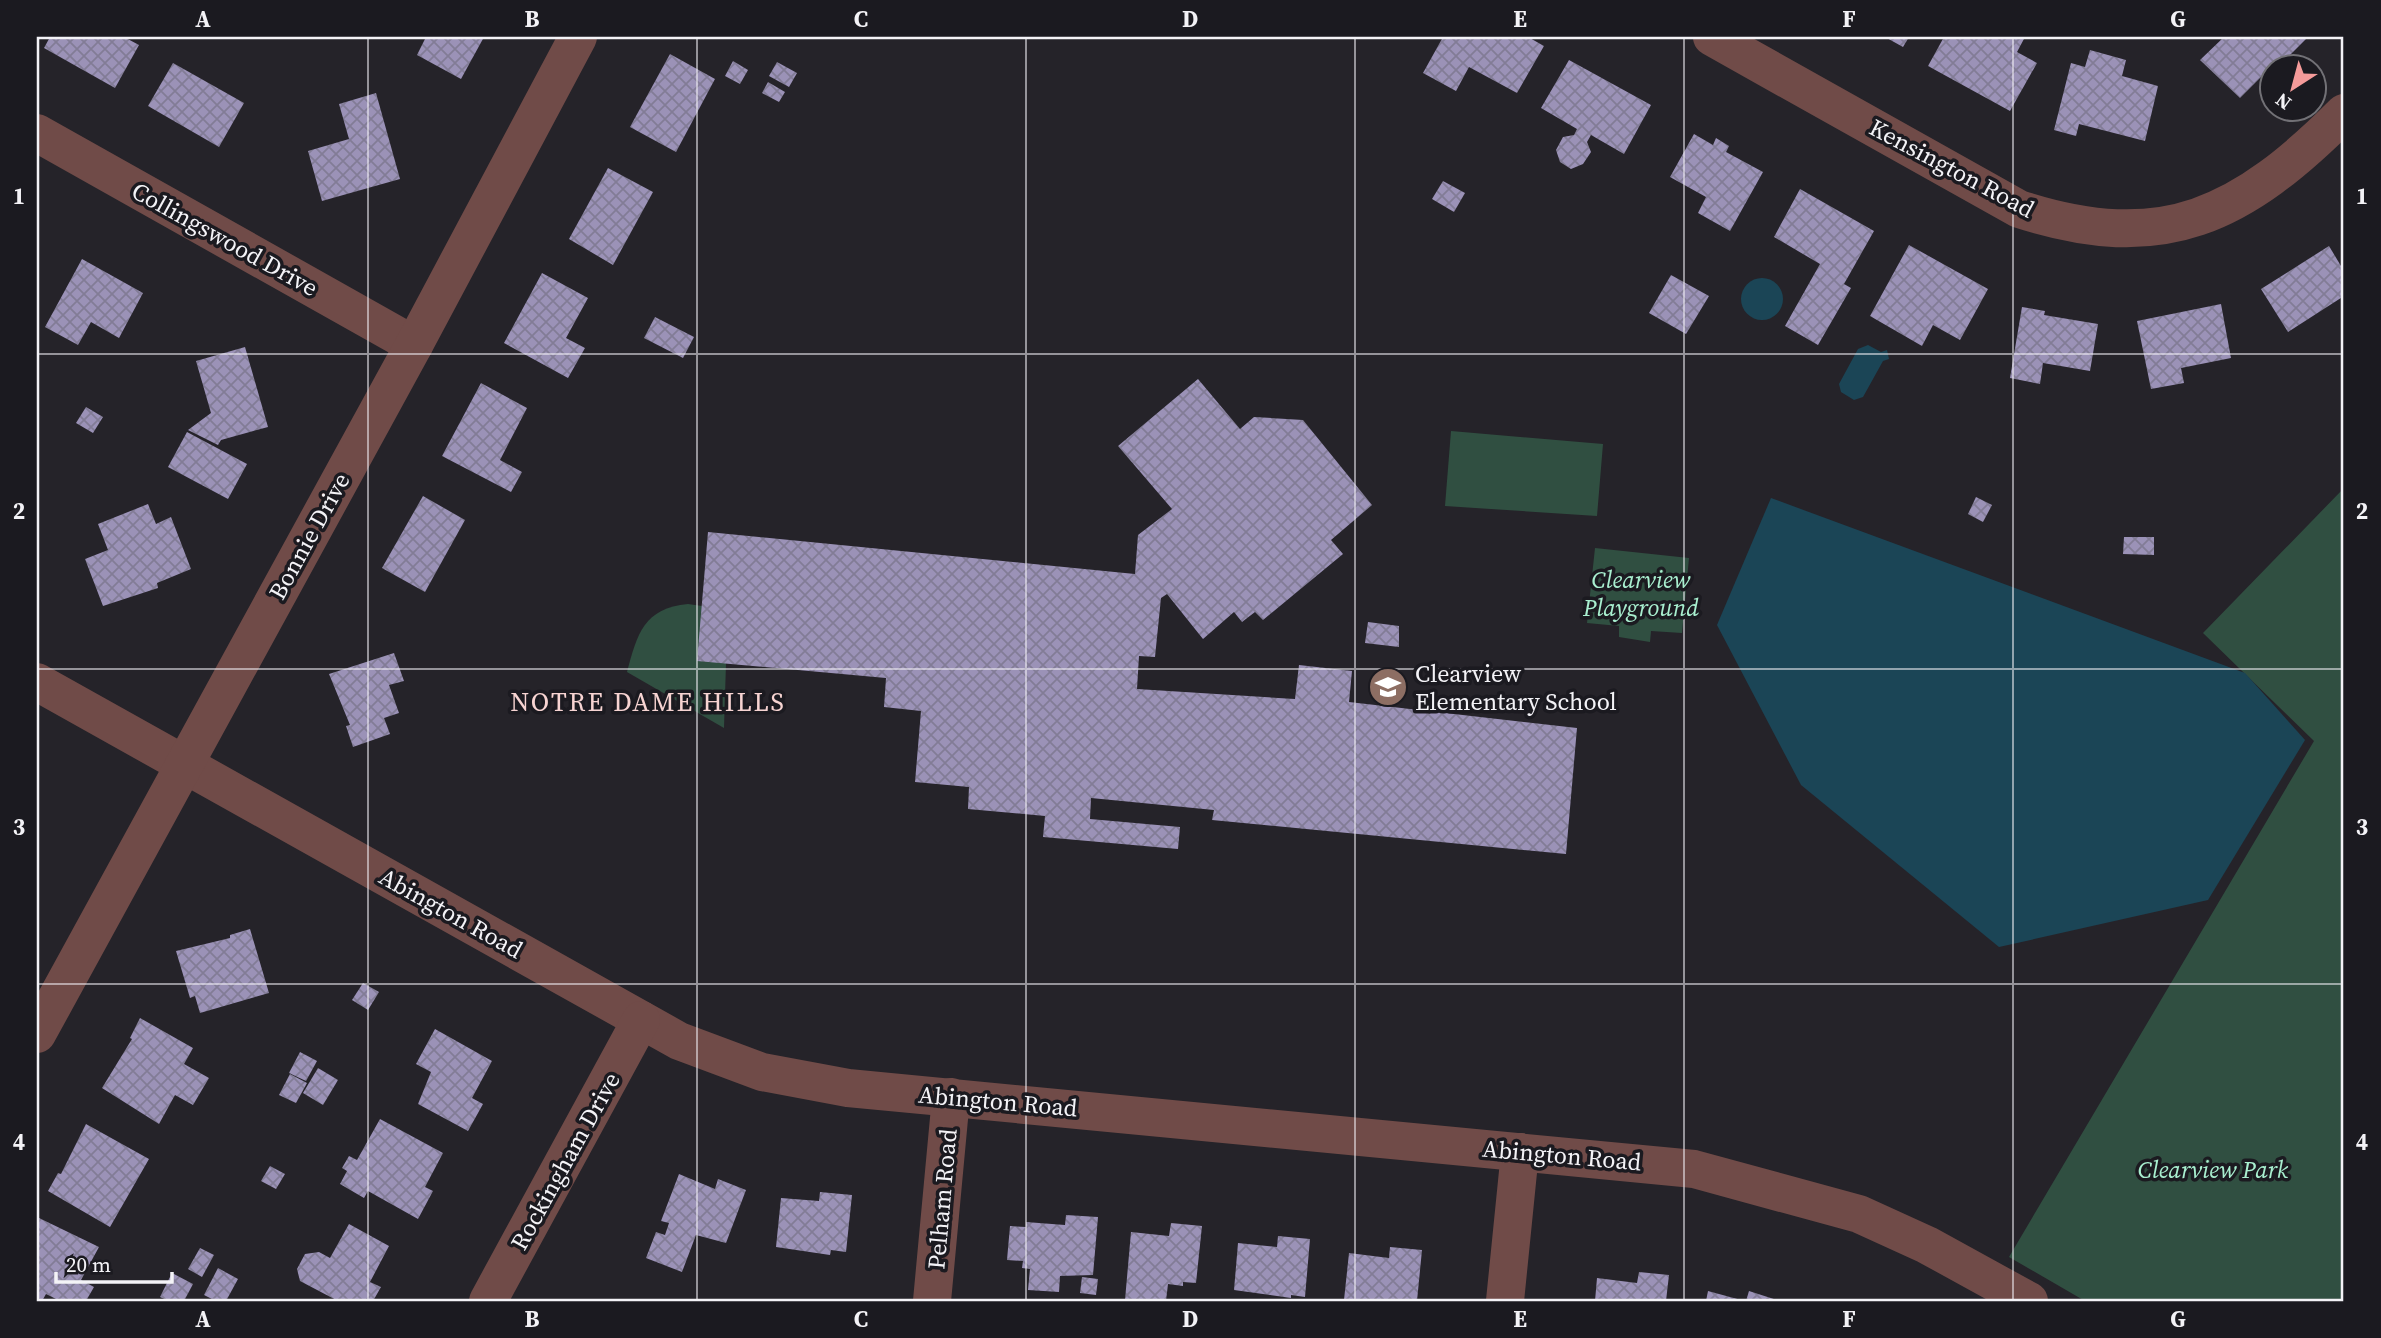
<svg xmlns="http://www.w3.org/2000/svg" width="2381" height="1338" font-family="'Source Serif 4',serif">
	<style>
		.green { fill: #304f41 }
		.water { fill: #1b4556 }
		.building { fill: url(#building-cross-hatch) }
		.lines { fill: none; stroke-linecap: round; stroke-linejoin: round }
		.minor { stroke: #704b48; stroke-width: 38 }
		.grid { fill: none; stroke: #f4f3f7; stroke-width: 2; stroke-opacity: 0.55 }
		.labels { text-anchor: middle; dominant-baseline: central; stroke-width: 7; stroke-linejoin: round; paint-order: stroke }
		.street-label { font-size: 24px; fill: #f4f3f7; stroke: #1b1a20 }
		.park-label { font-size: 24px; font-style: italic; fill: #a9f0d0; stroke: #1b1a20 }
		.poi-label { font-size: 24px; fill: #f4f3f7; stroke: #1b1a20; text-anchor: start }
		.neighbourhood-label { font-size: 26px; letter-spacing: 2px; fill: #f7d4d2; stroke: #1b1a20 }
		.neatline { fill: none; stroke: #f4f3f7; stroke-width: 2.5 }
		.grid-label { font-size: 23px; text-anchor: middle; font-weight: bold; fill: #f4f3f7 }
	</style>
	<defs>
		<pattern id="building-cross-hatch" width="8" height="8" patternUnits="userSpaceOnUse" patternTransform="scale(1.75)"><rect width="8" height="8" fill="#9b92b7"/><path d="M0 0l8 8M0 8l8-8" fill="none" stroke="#827c96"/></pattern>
	</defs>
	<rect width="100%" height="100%" fill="#252329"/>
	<g class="green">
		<path d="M1451,431L1603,444L1597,516L1445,506Z"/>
		<path d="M2344,488V1301H2085L2009,1257L2314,741L2203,633Z"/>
		<path d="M1595,548L1689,558L1682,633L1651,631L1650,642L1619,637V626L1587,623Z"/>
		<path d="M688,604L702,606L726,663L724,728L627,672C637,634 644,608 688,604Z"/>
	</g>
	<g class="water">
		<circle cx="1762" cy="299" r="21"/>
		<path d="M1868,345L1881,352L1887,350L1889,359L1883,361L1863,397L1854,400L1841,392L1839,384L1858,349Z"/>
		<path d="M1771,498L2245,673L2305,740L2208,900L1999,947L1801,785L1717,625Z"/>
	</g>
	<g class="building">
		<path d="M50,37H124L139,45L115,88L44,48Z"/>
		<path d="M426,37H484L461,79L417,55Z"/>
		<path d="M1443,37H1528L1544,46L1517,93L1469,67L1456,91L1423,73Z"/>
		<path d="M1885,37H1909L1903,47Z"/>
		<path d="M1944,37H2025L2017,52L2037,63L2010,111L1928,66Z"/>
		<path d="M2224,37H2308L2279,66H2272V73L2267,78L2264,74L2240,98L2200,60Z"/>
		<path d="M2090,50L2126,60L2122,76L2158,86L2145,141L2079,124L2076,136L2054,130L2071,63L2085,67Z"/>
		<path d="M670,54L715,79L676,152L630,127Z"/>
		<path d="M1569,60L1651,105L1624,154L1591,135L1587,142L1591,152L1583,164L1571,169L1560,162L1556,150L1563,137L1574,135L1577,129L1541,108Z"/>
		<path d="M733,61L748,70L740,84L725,76Z"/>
		<path d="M777,62L797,73L789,87L769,76Z"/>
		<path d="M173,63L244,103L219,147L148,106Z"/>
		<path d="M768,82L785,92L779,102L762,93Z"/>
		<path d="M376,93L400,179L322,201L308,151L349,139L339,104Z"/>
		<path d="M1694,134L1713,145L1716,138L1729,146L1726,152L1763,172L1730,231L1698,213L1706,197L1670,177Z"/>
		<path d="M608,168L653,192L613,265L569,239Z"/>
		<path d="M1443,181L1465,193L1454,212L1432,199Z"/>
		<path d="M1800,189L1874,231L1844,284L1851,288L1818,345L1785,326L1820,264L1774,237Z"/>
		<path d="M1909,245L1988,289L1960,340L1933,325L1922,346L1870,316Z"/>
		<path d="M2329,246L2344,271V296L2288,332L2261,289Z"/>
		<path d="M82,259L143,293L119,338L91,322L78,345L45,327Z"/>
		<path d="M542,273L588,298L566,338L585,348L568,378L504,343Z"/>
		<path d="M1671,275L1709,296L1686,334L1649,313Z"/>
		<path d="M2221,304L2231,358L2181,368L2184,383L2151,389L2137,321Z"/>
		<path d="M2022,307L2045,311L2044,315L2098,324L2090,371L2043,363L2040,384L2010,378Z"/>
		<path d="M655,317L694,337L683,358L644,338Z"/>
		<path d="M245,347L268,427L221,440L218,445L188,430L211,413L196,361Z"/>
		<path d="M1198,379L1240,429L1254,417L1303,420L1372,505L1331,540L1343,554L1263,620L1255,612L1242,622L1234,612L1203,639L1167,594L1161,598L1155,657L1139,656L1137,689L1295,699L1299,665L1352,671L1349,702L1577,728L1566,854L1212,820L1214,810L1091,798L1090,819L1180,827L1178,849L1043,837L1045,816L968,809L969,787L915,782L921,711L884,707L886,678L697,661L708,532L1135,574L1138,535L1172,509L1118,446Z"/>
		<path d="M481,383L527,408L500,460L522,472L511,492L442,456Z"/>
		<path d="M86,407L103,417L93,433L76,423Z"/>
		<path d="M187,432L247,464L228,499L168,467Z"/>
		<path d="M423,496L465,520L425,592L382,568Z"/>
		<path d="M1976,497L1992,505L1983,522L1968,514Z"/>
		<path d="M148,504L156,524L171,517L191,569L157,583L158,588L103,606L85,559L108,550L98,524Z"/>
		<path d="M2124,537H2154V555L2123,554Z"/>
		<path d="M1368,622L1399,626V647L1365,643Z"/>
		<path d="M394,653L404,681L389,685L399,713L384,718L390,734L353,747L346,726L350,725L329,674Z"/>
		<path d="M250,929L269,993L200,1013L195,996L190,998L176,951L230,938V935Z"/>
		<path d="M363,983L379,992L368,1010L352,1000Z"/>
		<path d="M140,1018L193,1048L184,1064L209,1078L193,1105L175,1095L159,1124L102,1088L132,1039L130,1038Z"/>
		<path d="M435,1029L492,1061L472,1098L483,1104L468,1131L418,1104L431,1072L416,1064Z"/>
		<path d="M300,1052L317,1061L306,1081L289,1073Z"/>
		<path d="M318,1068L338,1080L323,1105L303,1093Z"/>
		<path d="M290,1074L307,1083L296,1103L279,1095Z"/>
		<path d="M380,1119L443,1153L425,1187L433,1191L418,1219L368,1191L364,1198L340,1184L347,1171L342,1168L349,1156L357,1160Z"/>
		<path d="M86,1124L149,1159L110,1227L48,1191L58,1173L61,1174Z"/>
		<path d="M270,1166L285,1174L276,1189L261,1181Z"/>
		<path d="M679,1174L715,1189L718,1179L746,1190L726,1243L696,1235L682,1272L646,1258L656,1232L665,1235L669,1223L661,1221Z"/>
		<path d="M820,1192L852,1195L846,1252L831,1250L830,1255L776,1247L781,1198L819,1201Z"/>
		<path d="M1066,1215L1098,1217L1093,1275L1060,1276L1059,1292L1028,1290L1030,1269L1022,1268L1023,1261L1007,1260L1010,1226L1026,1227V1222L1065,1225Z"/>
		<path d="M37,1217L99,1247L81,1280L94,1287L86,1301H60L46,1294L42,1301H37Z"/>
		<path d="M1171,1223L1202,1226L1196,1283L1183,1282V1286L1168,1284L1166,1301L1125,1300L1131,1232L1169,1236Z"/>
		<path d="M349,1224L389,1246L370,1282L381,1287L373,1301H338L300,1281L297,1269L305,1254L319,1252L330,1258Z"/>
		<path d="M1278,1236L1310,1239L1305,1297L1291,1295V1298L1234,1290L1238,1243L1277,1247Z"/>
		<path d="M1390,1247L1422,1250L1417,1301L1344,1300L1349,1253L1389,1258Z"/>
		<path d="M200,1248L214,1255L202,1277L188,1269Z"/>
		<path d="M218,1268L238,1279L226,1301H216L204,1295Z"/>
		<path d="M1639,1272L1669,1275L1666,1301H1595L1597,1278L1637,1283Z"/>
		<path d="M172,1273L193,1284L184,1301H169L160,1297Z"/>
		<path d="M1082,1277L1098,1279L1096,1295L1080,1293Z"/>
		<path d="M1708,1291L1741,1300V1301H1706Z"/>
		<path d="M1749,1291L1780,1301H1746Z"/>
	</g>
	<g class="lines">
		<g class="minor">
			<path d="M1712,37L2019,209C2164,256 2242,215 2344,113"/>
			<path d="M37,133L414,345"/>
			<path d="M37,682L679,1041L762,1072L848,1088L1694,1169L1859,1214L1927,1245L2029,1301"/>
			<path d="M37,1034L414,345L578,37"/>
			<path d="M488,1301L641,1020"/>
			<path d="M932,1301L951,1097"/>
			<path d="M1505,1301L1520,1152"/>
		</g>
	</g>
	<path class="grid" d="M368,37V1301M697,37V1301M1026,37V1301M1355,37V1301M1684,37V1301M2013,37V1301M37,354H2344M37,669H2344M37,984H2344"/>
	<defs>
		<symbol id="school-disc" viewBox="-11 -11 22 22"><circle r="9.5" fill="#8d6e63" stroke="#1b1a20"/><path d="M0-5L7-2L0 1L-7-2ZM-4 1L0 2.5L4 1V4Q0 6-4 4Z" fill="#fff"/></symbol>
	</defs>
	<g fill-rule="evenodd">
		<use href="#school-disc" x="1366" y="665" width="44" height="44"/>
	</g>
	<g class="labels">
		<g class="street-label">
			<text transform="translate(1952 168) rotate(28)">Kensington Road</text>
			<text transform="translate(225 239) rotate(29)">Collingswood Drive</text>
			<text transform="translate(309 536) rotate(-61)">Bonnie Drive</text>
			<text transform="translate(451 913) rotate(29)">Abington Road</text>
			<text transform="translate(998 1101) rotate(5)">Abington Road</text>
			<text transform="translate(1562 1155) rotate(5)">Abington Road</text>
			<text transform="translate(565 1161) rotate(-61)">Rockingham Drive</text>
			<text transform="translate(942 1199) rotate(-85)">Pelham Road</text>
		</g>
		<g class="park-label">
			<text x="1641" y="579">Clearview<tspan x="1641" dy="28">Playground</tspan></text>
			<text x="2213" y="1169">Clearview Park</text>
		</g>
		<g class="poi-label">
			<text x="1415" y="673">Clearview<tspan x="1415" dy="28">Elementary School</tspan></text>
		</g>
		<g class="neighbourhood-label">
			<text x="648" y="702">NOTRE DAME HILLS</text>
		</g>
	</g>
	<rect width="2381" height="1338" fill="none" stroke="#1b1a20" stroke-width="77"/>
	<g transform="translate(2293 88) rotate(216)"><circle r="33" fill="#1b1a20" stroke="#727176" stroke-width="2"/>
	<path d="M0-5L12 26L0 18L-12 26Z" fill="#f59b9a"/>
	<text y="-10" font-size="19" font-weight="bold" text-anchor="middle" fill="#f4f3f7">N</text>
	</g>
	<path d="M56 1272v10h116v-10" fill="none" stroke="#f4f3f7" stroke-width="3.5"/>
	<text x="66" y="1272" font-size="21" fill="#f4f3f7" stroke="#1b1a20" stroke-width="5" paint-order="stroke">20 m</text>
	<rect x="38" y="38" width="2304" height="1262" class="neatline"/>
	<g class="grid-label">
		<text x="203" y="27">A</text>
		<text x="532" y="27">B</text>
		<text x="861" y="27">C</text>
		<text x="1190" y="27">D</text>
		<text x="1520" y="27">E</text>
		<text x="1849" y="27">F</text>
		<text x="2178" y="27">G</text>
		<text x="19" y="204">1</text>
		<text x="2362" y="204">1</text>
		<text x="19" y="519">2</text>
		<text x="2362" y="519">2</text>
		<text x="19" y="835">3</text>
		<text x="2362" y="835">3</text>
		<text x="19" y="1150">4</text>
		<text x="2362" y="1150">4</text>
		<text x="203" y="1327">A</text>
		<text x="532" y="1327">B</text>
		<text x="861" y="1327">C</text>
		<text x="1190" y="1327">D</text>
		<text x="1520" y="1327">E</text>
		<text x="1849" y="1327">F</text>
		<text x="2178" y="1327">G</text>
	</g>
</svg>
